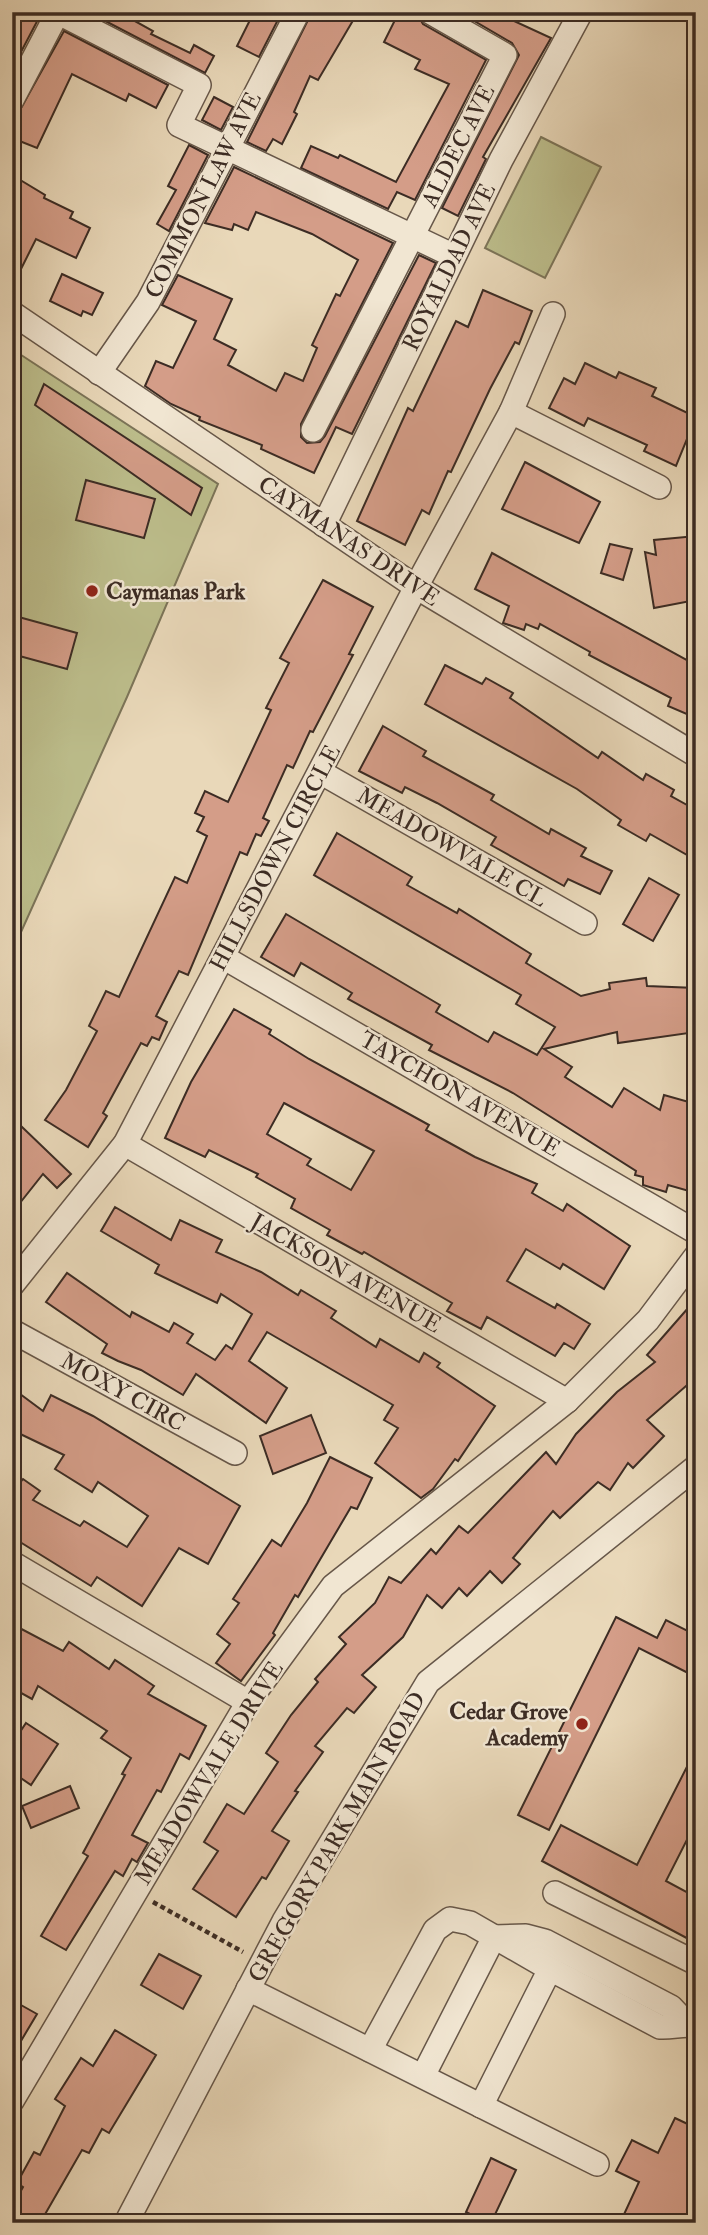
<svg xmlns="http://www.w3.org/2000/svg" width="708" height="2235" font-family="'IM FELL Double Pica',serif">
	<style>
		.green { fill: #bcbd8b; stroke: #7c7458; stroke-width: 2 }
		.building { fill: #d49d88; stroke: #3c2c24; stroke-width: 2; fill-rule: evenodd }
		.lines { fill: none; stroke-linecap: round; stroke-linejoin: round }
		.minor-casing { stroke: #675749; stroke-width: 26 }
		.path { stroke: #3c2c24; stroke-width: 4.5; stroke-dasharray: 5 3.5; stroke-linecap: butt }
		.minor { stroke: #f1e6d2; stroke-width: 23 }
		.poi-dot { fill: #8f2418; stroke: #f1e6d2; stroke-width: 2.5 }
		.labels { text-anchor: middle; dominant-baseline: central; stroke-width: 5; stroke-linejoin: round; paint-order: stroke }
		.street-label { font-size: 23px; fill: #3c2c24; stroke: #f1e6d2 }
		.poi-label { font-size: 23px; font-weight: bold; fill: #3c2c24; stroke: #f1e6d2; text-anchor: start }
	</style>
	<rect width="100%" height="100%" fill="#e9d8b9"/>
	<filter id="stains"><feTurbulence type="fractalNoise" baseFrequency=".00286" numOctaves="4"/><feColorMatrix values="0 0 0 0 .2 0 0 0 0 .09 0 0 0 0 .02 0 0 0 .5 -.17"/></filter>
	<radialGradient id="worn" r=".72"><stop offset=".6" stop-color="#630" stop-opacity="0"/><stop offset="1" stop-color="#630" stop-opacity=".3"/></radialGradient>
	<g class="green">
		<path d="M541,137L601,167L545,278L485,248Z"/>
		<path d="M12,349L218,484L127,697L12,952Z"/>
	</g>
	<g class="building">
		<path d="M12,12H42L12,69Z"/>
		<path d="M88,12H137L133,20L153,31L151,34L190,53L194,45L214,56L205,73Z"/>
		<path d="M254,12H282L259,57L237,46Z"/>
		<path d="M312,12H358L318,80L310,76L294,112L297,114L282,144L273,139L266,151L247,142Z"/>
		<path d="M399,12H416L423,24L486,60L415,200L397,192L388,209L301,168L311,146L338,158L340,155L396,182L449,84L415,69L420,60L384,42Z"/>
		<path d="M459,12H504L516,17L514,21L551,38L483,157L486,159L458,216L442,208L519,55L512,43Z"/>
		<path d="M64,31L168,85L156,108L129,94L126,101L72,74L37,148L12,138V124Z"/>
		<path d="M214,97L233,107L221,130L202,120Z"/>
		<path d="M189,145L208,155L169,231L157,224L176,190L168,186Z"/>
		<path d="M234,167L393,243L301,424V437L307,443L320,442L325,436L419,255L436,263L352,434L336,427L314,473L261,449L262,445L199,420L200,417L171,404L145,386L156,361L173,368L196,321L162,305L178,275L232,299L214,339L236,350L228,365L276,391L285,373L303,381L317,348L312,345L336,294L340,296L358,260L312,234L256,212L248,230L234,224L232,230L205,223Z"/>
		<path d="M12,175L45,195L44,198L73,212L70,218L90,228L76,258L36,239L12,287Z"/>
		<path d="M62,274L103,293L92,315L83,311L81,316L50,301Z"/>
		<path d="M483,290L532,311L519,344L515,342L490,389L451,472L448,471L429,514L422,510L405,545L357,521L408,408L413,411L456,321L468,327Z"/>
		<path d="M585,363L616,378L619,372L656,388L652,396L696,417L676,466L644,451L647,445L588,418L584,426L549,408L564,378L575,384Z"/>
		<path d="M44,384L202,488L191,515L35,405Z"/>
		<path d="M525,462L600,502L579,543L502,509Z"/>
		<path d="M86,480L155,499L144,538L76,520Z"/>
		<path d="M696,536V600L654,608L645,552L656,555L654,540Z"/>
		<path d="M610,544L632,549L623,580L601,573Z"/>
		<path d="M492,553L696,665V718L668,706L671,698L589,655L590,652L540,624L538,629L526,624L524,630L503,623L509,606L475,589Z"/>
		<path d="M323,580L373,607L349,654L353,655L313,732L310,731L293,768L287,765L263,818L269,821L261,836L256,834L247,855L240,852L188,975L179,971L156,1016L167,1022L159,1040L152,1037L147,1046L141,1043L103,1113L107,1116L88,1147L45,1120L66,1090L97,1031L89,1026L106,991L119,997L175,877L187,883L207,836L197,831L204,817L195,813L205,791L228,802L271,710L266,708L289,663L280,658Z"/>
		<path d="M15,616L77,633L67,669L12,654Z"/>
		<path d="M445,665L482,684L486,678L513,693L510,698L598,758L602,752L643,780L646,774L674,790L671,796L696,810V860L650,834L646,841L618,825L621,820L577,789L425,704Z"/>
		<path d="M383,726L426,751L423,756L494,795L491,800L549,834L551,829L586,848L581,856L612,871L600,894L568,879L564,886L491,845L496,837L437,803L405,787L402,793L359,771Z"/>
		<path d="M337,833L412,877L407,885L457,913L459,909L531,954L526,963L581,996L610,989L609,983L646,978L647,986L696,988V1032L618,1043L617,1032L544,1049L572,1067L565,1077L612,1107L624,1088L660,1110L664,1095L696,1104V1193L668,1185L666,1192L643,1185V1177L635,1175L636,1171L513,1093L429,1050L432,1045L348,999L352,993L301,963L294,976L261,957L286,914L440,1005L436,1012L488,1042L494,1032L537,1055L555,1027L516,1004L521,995L314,875Z"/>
		<path d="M649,878L679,895L653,941L623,924Z"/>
		<path d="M234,1009L271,1030L269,1034L309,1059L429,1125L426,1130L475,1157L537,1184L532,1193L563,1211L567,1204L630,1246L604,1289L563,1264L560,1269L526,1249L507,1281L555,1308L557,1304L590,1324L574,1349L564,1343L555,1356L487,1317L481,1329L447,1311L452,1303L364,1252L362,1254L327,1235L330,1230L291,1208L295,1199L256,1177L258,1174L209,1150L205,1157L165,1138L191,1082ZM284,1103L374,1151L351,1190L307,1165L311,1159L267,1134Z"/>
		<path d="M21,1126L71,1174L57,1188L43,1174L12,1213V1135Z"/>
		<path d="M115,1207L171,1240L180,1220L222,1240L216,1252L261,1272L298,1295L301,1290L336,1311L331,1318L376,1347L380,1339L419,1362L424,1353L440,1363L437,1367L495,1406L458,1461L455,1459L433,1489L421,1498L375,1463L398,1428L384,1420L393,1405L267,1332L249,1361L287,1388L266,1423L196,1374L183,1395L141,1370L118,1361L102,1353L107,1344L46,1302L67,1273L130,1317L132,1312L169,1332L174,1323L193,1334L187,1343L215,1360L226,1345L232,1349L252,1314L221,1294L217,1303L155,1273L159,1265L101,1231Z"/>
		<path d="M696,1299V1394L686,1386L647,1420L664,1436L633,1468L628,1463L610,1490L598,1482L560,1518L553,1511L513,1558L520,1564L502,1583L490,1571L467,1596L459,1588L442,1608L427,1595L403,1637L362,1675L376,1687L354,1713L347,1708L315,1746L323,1752L295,1791L298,1792L272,1831L289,1841L266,1879L262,1877L236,1917L193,1889L218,1851L204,1842L227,1804L244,1814L278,1762L266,1753L291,1715L318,1682L315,1679L346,1644L339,1637L375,1603L389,1577L401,1583L431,1549L436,1554L459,1526L468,1533L546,1452L556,1464L576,1434L617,1392L655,1362L647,1355Z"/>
		<path d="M12,1388L43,1411L51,1395L93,1416L240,1506L208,1564L179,1548L142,1606L97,1577L91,1586L12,1537V1488L15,1489L23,1479L40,1491L33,1500L80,1526L84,1521L127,1547L148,1516L98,1482L92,1492L55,1469L64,1455L12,1430Z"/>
		<path d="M311,1415L326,1453L273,1474L260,1436Z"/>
		<path d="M330,1457L372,1478L357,1509L351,1507L298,1597L295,1595L273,1633L275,1635L241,1681L216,1663L230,1644L217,1634L239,1603L233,1599L272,1540L281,1546L307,1503Z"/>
		<path d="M616,1617L657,1638L666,1620L696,1635V1677L639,1648L549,1830L518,1815Z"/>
		<path d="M12,1624L63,1651L69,1642L109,1669L115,1660L154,1686L148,1694L206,1726L189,1759L180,1754L161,1792L157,1790L132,1835L148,1843L137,1862L132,1859L123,1876L115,1871L66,1950L41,1936L88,1856L83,1853L125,1775L122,1774L131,1758L101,1738L107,1731L38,1686L32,1699L12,1688Z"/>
		<path d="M26,1723L58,1744L31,1785L12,1772V1744Z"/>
		<path d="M696,1749V1822L666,1881L696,1897V1943L542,1861L561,1825L637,1865Z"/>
		<path d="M70,1786L79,1808L31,1828L22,1806Z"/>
		<path d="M159,1954L201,1976L183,2009L141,1985Z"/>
		<path d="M12,2000L37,2014L12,2056Z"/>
		<path d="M115,2030L156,2055L109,2133L102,2129L89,2153L82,2150L40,2223H12V2207L23,2187L17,2183L34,2152L40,2155L65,2106L55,2099L81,2058L93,2066Z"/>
		<path d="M675,2118L696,2128V2223H620L639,2182L616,2171L632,2140L658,2153Z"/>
		<path d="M491,2158L516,2170L491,2223H487L466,2212Z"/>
	</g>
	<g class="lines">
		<defs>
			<g id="minor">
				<path d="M57,12L199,85L179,125L454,256"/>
				<path d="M12,100L58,12"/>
				<path d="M12,313L416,587L696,755"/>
				<path d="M99,373L148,302L298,12"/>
				<path d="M511,412L659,487"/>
				<path d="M313,430L505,55L430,12"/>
				<path d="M324,525L501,160L581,12"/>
				<path d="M320,772L585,923"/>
				<path d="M223,957L696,1232"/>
				<path d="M125,1144L567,1401"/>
				<path d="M12,1285L125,1144L416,587L511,412L553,314"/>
				<path d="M12,1331L235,1453"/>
				<path d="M12,1563L248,1702"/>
				<path d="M555,1893L696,1963"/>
				<path d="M550,1969L660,2027C673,2028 684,2023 696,2026"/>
				<path d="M248,1989L597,2164"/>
				<path d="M370,2050L435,1930L450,1919L470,1923L550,1969L481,2106"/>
				<path d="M423,2076L494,1937L526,1936L545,1941L671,2007L687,2024"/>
				<path d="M12,2101L248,1702L333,1586L567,1401L648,1320L696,1256"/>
				<path d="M126,2223L284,1921L428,1682L696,1467"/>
			</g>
		</defs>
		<use href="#minor" class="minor-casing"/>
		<path class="path" d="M153,1902L243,1952"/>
		<use href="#minor" class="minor"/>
	</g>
	<g class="poi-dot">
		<circle cx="92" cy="591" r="7"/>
		<circle cx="582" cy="1724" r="7"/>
	</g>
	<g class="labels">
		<g class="street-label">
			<text transform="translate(458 146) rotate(-63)">ALDEC AVE</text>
			<text transform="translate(203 195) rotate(-63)">COMMON LAW AVE</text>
			<text transform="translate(449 267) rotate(-64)">ROYALDAD AVE</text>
			<text transform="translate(349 541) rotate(34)">CAYMANAS DRIVE</text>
			<text transform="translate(452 847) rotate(30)">MEADOWVALE CL</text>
			<text transform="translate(275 858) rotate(-62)">HILLSDOWN CIRCLE</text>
			<text transform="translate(460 1094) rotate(30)">TAYCHON AVENUE</text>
			<text transform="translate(346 1273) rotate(30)">JACKSON AVENUE</text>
			<text transform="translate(123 1392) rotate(29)">MOXY CIRC</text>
			<text transform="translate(209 1773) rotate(-58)">MEADOWVALE DRIVE</text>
			<text transform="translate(337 1837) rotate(-60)">GREGORY PARK MAIN ROAD</text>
		</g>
		<g class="poi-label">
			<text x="106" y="591">Caymanas Park</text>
			<text x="568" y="1711" text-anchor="end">Cedar Grove<tspan x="568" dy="26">Academy</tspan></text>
		</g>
	</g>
	<rect width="708" height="2235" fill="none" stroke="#e9d8b9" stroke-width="42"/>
	<rect x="14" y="14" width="680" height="2207" fill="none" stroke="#3c2c24" stroke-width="3.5"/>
	<rect x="21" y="21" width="666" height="2193" fill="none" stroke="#3c2c24" stroke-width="2"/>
	<rect width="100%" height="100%" filter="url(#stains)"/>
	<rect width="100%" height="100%" fill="url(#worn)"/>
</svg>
